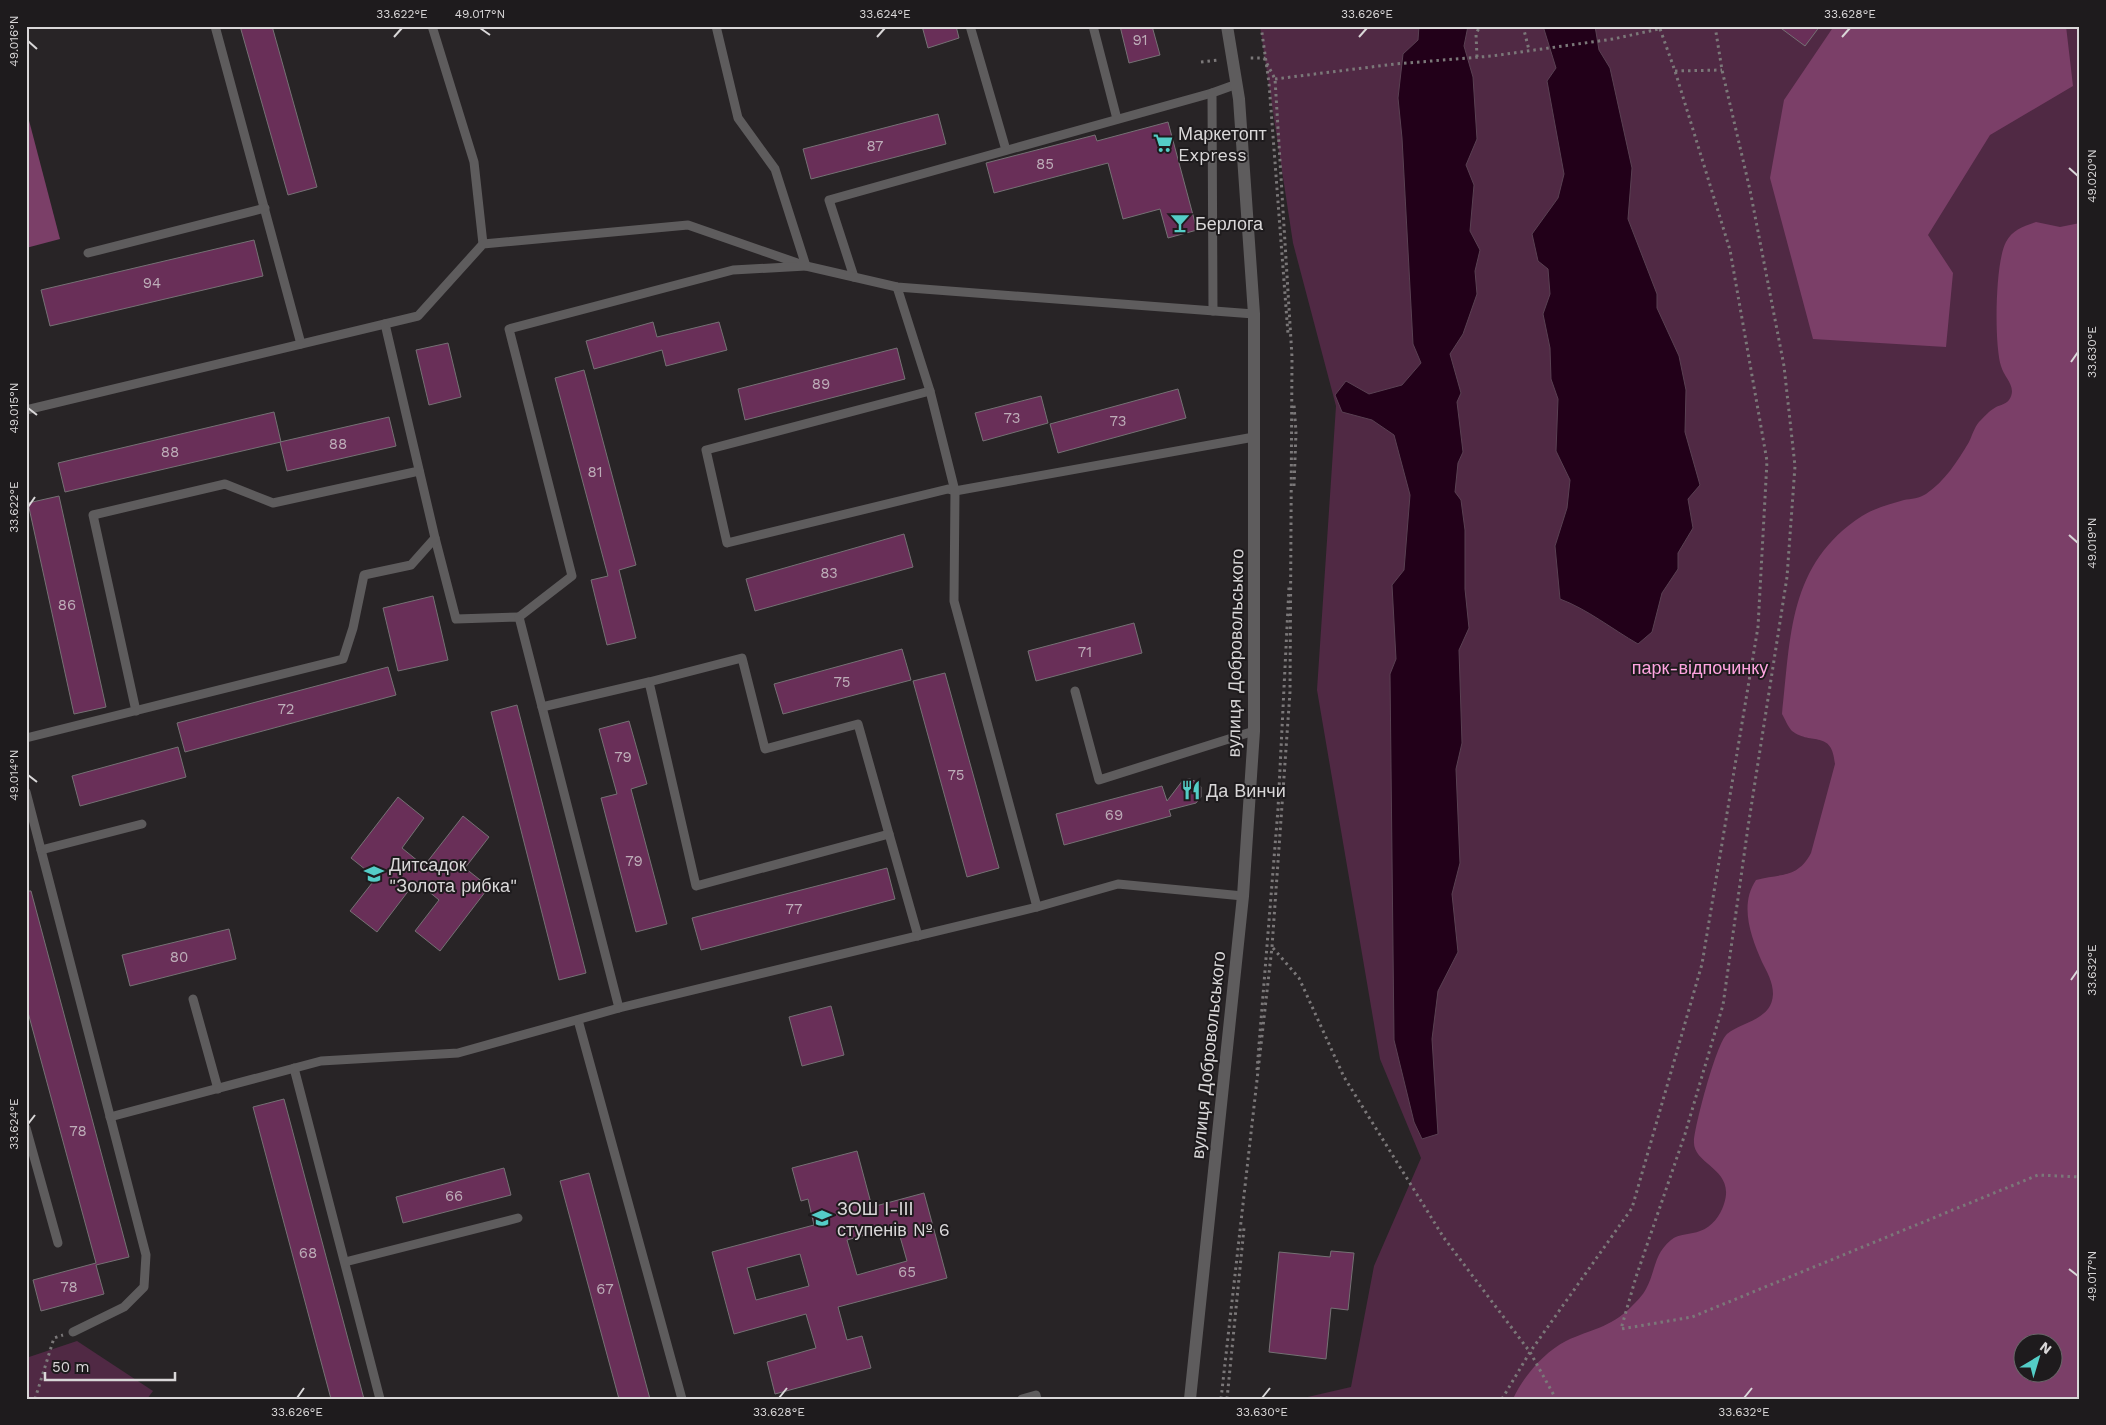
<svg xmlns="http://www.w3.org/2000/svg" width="2106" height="1425" font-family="'Work Sans',sans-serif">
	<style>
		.green { fill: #502944; fill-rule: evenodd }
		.forest { fill: #7b3f68; fill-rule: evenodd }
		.water { fill: #220019; stroke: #594052 }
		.building { fill: #692f58; stroke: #757174; fill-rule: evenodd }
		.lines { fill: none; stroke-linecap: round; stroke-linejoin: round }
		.path { stroke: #7b7879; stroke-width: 3; stroke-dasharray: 2.5 4; stroke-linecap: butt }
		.service { stroke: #5e5c5d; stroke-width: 9 }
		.minor { stroke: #5e5c5d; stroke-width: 12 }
		.ticks { fill: none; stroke: #d9d7d8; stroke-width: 2 }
		.labels { text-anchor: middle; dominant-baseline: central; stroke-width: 4; stroke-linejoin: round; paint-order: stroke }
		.number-label { font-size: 15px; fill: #bdadb8 }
		.poi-label { font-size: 18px; fill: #d9d7d8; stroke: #1e1b1d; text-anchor: start }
		.street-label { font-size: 18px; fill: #d9d7d8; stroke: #1e1b1d }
		.park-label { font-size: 18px; fill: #fea4e0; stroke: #1e1b1d }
		.neatline { fill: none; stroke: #d9d7d8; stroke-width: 2 }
		.ticks-label { font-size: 12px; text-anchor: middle; fill: #d9d7d8 }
	</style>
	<rect width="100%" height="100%" fill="#282426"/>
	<g class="green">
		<path d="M1260,26H2080V1399H1299L1351,1387L1374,1266L1421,1158L1380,1059L1317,690L1336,406L1293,243ZM2024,1342H2054V1372H2024Z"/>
		<path d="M77,1341L153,1391L147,1399H26V1358Z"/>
	</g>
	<g class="forest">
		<path d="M1834,26H2066L2073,86L1990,135L1928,235L1953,273L1946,347L1813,339L1770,178L1784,100Z"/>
		<path d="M26,109L60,239L26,248Z"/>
		<path d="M2036,222L2060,227L2080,223V1399H1513C1523,1377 1544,1352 1566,1341C1591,1329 1610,1328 1631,1307C1636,1302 1643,1295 1646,1289C1656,1271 1653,1255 1671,1240C1679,1233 1691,1235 1700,1231C1712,1227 1720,1216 1724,1204C1736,1168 1692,1165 1694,1141C1695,1125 1716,1044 1727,1034C1743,1021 1772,1020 1773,994C1773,982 1767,972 1762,962C1751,937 1739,905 1756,880C1782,873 1797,879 1811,853L1835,764C1832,729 1812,746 1792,731C1788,727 1785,719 1782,714C1791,636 1788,564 1862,516C1875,508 1890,504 1904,500C1911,499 1920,498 1926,494C1945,481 1957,462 1969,442C1972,436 1974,428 1979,422C1983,418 1988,412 1993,409C1998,405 2005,405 2009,400C2018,387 2004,378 2001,366C1994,344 1995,262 2006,242C2012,230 2024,226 2036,222ZM2024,1342H2054V1372H2024Z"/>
	</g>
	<g class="water">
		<path d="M1419,26H1468L1464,46L1473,77L1477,139L1466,165L1474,185L1470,231L1480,250L1475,271L1477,294L1463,334L1450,354L1461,393L1457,402L1463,452L1458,463L1455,492L1461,500L1465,530V589L1469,628L1459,650L1462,743L1456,769L1460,863L1452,894L1458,952L1438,991L1432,1039L1438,1134L1422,1139L1414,1122L1394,1040L1390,674L1396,659L1392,585L1404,570L1410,495L1394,435L1372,420L1342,412L1335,395L1346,381L1369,394L1402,385L1421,363L1413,344L1402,138L1398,98L1403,54L1418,40Z"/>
		<path d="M1543,26H1595L1599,50L1610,68L1632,168L1628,219L1657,294V308L1679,356L1686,390L1685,432L1700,485L1688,499L1693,528L1678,553V569L1662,593L1652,632L1638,644C1612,629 1587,609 1560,599L1555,546L1567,508L1570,480L1556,451L1558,399L1551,379L1550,348L1543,314L1550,294L1548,269L1538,261L1532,234L1558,198L1564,174L1547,81L1556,68Z"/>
	</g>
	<g class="building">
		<path d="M240,26H272L317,187L288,195Z"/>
		<path d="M922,26H956L959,38L928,48Z"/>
		<path d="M1120,26H1152L1160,55L1129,63Z"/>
		<path d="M1778,26H1820L1805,46Z"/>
		<path d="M938,114L946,144L811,179L803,149Z"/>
		<path d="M1168,122L1197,230L1168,238L1160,209L1123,219L1108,163L994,193L986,163L1095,135L1097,141Z"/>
		<path d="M254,240L263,276L50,326L41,290Z"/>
		<path d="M653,322L657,337L719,322L727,350L666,366L662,350L594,369L586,341Z"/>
		<path d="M448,343L461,397L429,405L416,350Z"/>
		<path d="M897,348L905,379L745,420L738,389Z"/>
		<path d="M584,370L636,565L619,570L636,638L607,645L591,580L608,576L555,378Z"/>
		<path d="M1178,389L1186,418L1058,453L1050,424Z"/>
		<path d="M1041,396L1048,423L983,441L975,413Z"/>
		<path d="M274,412L281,442L65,492L58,463Z"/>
		<path d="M389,417L396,446L287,471L280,442Z"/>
		<path d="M59,496L106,707L74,714L28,503Z"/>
		<path d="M904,534L913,567L755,611L746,579Z"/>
		<path d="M433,596L448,660L398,671L383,608Z"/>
		<path d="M1134,623L1142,653L1036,681L1028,651Z"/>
		<path d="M902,649L911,680L783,714L774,684Z"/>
		<path d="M388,667L396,695L185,752L177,723Z"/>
		<path d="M945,673L999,868L967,877L913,681Z"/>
		<path d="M517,705L586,973L559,980L491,712Z"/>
		<path d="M629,721L647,784L631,789L667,924L636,932L601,798L617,794L599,729Z"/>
		<path d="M178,747L186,777L80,806L72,776Z"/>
		<path d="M1190,779L1197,782L1201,787V797L1196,803L1169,810L1171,816L1064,845L1056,814L1162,786L1167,801L1183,780Z"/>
		<path d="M398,797L424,818L402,848L424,866L463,816L489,837L465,868L489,887L440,951L415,931L439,900L416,881L377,932L350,911L376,878L351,858Z"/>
		<path d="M887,868L895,899L701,950L692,918Z"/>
		<path d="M26,891H31L129,1257L96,1265L104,1294L41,1311L33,1280L96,1263L26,1005Z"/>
		<path d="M229,929L236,959L130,986L122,955Z"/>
		<path d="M831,1006L844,1055L802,1066L789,1017Z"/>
		<path d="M284,1099L364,1399H331L253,1107Z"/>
		<path d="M857,1151L872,1207L924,1193L947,1278L838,1307L847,1340L862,1336L871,1368L775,1394L767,1362L816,1348L806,1314L734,1334L712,1252L814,1225L808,1199L801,1201L792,1168ZM897,1226L907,1261L857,1275L847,1240ZM800,1254L809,1286L756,1300L747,1268Z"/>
		<path d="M504,1168L511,1195L403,1223L396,1197Z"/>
		<path d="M589,1173L650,1399H619L560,1181Z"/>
		<path d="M1331,1251L1354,1253L1348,1310L1331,1308L1326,1359L1269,1352L1279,1252L1330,1257Z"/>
	</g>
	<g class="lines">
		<g class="path">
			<path d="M1261,26L1269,83L1288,334"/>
			<path d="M1523,26L1529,50"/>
			<path d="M1715,26L1722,70L1750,190L1784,366L1795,466L1787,577L1748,827L1723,1005L1685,1134L1636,1277L1621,1329L1692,1317L2038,1175L2080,1177"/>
			<path d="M1477,57L1476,34L1480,26"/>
			<path d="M1201,62L1218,60"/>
			<path d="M1675,71L1722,70"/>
			<path d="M1275,79L1395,64L1492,56L1613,39L1659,29L1661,26"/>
			<path d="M1294,486L1296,432L1294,405"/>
			<path d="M1273,948L1299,978L1344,1077L1444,1238L1530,1352L1556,1399"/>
			<path d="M1257,1070L1278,809L1289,587"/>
			<path d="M35,1399L54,1338L63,1335"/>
			<path d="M1221,1399L1272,947L1290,692L1292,357L1275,79L1264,58H1247"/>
			<path d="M1227,1399L1244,1228"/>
			<path d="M1502,1399L1530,1352L1632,1208L1702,964L1758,627L1767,461L1730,250L1675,71L1659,26"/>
		</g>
		<g class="service">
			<path d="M215,26L301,344"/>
			<path d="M432,26L474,162L483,244"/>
			<path d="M970,26L1006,150"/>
			<path d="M1093,26L1117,119"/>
			<path d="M88,253L265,208"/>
			<path d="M854,277L829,200L1212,93"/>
			<path d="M897,287L930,391L706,450L727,543L948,489L955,491L1254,437"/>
			<path d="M1213,311L1212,93L1237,84"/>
			<path d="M930,391L955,491L954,601L1037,907"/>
			<path d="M26,410L418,316L483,244L688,225L806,266L897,287L1254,314"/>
			<path d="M435,538L456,619L519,617L619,1008"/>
			<path d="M519,617L572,576L509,329L733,270L806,266L775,169L738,118L716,26"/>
			<path d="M649,682L742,658L765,749L858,724L889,834"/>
			<path d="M1075,691L1099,780L1254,731"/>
			<path d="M542,707L649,682L696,886L889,834L918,936"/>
			<path d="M136,711L93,515L225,484L273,503L419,471"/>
			<path d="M26,738L343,659L353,628L364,575L411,565L435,538L385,324"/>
			<path d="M26,792L146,1255L144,1287L124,1307L73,1332"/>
			<path d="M41,850L142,824"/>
			<path d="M193,999L218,1089"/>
			<path d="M578,1020L682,1399"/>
			<path d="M294,1068L380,1399"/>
			<path d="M110,1117L321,1061L458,1053L619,1008L1037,907L1118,884L1243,896"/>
			<path d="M26,1128L58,1243"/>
			<path d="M345,1262L518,1218"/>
			<path d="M1022,1399L1036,1395L1037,1399"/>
		</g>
		<path class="minor" d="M1190,1399L1243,896L1254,731V314L1239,99L1227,26"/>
	</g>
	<path class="ticks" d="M480,28L490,35M394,37L402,28M877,37L885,28M1359,37L1367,28M1842,37L1850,28M28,41L37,49M2069,168L2078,176M2071,362L2078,352M28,408L37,415M28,507L35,497M2069,535L2078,543M28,775L37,782M2071,980L2078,970M28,1124L35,1115M2069,1269L2078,1276M297,1398L304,1388M779,1398L787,1388M1262,1398L1270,1388M1744,1398L1752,1388"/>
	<defs>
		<symbol id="supermarket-bare" viewBox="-9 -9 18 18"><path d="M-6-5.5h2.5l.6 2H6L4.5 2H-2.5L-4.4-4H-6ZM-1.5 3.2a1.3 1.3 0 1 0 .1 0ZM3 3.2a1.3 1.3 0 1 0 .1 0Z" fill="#54cdc7" stroke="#1e1b1d" stroke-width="2.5" paint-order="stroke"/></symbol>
		<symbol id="bar-bare" viewBox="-9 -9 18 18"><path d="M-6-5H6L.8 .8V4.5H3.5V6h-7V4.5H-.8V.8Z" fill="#54cdc7" stroke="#1e1b1d" stroke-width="2.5" paint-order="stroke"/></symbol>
		<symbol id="restaurant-bare" viewBox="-9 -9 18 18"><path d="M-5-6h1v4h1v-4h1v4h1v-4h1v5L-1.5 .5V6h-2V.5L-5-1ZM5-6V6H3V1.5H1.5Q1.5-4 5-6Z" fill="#54cdc7" stroke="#1e1b1d" stroke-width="2.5" paint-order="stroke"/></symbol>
		<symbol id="school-bare" viewBox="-9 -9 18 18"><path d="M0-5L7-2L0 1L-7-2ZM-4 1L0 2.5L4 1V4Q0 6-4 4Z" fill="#54cdc7" stroke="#1e1b1d" stroke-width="2.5" paint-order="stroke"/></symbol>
	</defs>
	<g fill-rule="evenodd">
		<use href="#supermarket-bare" x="1149" y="129" width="28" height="28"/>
		<use href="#bar-bare" x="1166" y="209" width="28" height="28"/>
		<use href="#restaurant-bare" x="1177" y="776" width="28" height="28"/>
		<use href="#school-bare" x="360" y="860" width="28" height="28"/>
		<use href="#school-bare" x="808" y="1204" width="28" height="28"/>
	</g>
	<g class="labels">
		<g class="number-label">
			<text x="1140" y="40">91</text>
			<text x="875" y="146">87</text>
			<text x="1045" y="164">85</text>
			<text x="152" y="283">94</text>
			<text x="821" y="384">89</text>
			<text x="1012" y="418">73</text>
			<text x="1118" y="421">73</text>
			<text x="338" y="444">88</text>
			<text x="170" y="452">88</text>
			<text x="595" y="472">81</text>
			<text x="829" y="573">83</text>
			<text x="67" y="605">86</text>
			<text x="1085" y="652">71</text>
			<text x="842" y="682">75</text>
			<text x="286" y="709">72</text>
			<text x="623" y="757">79</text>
			<text x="956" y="775">75</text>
			<text x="1114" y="815">69</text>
			<text x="634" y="861">79</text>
			<text x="794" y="909">77</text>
			<text x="179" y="957">80</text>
			<text x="78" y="1131">78</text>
			<text x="454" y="1196">66</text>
			<text x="308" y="1253">68</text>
			<text x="907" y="1272">65</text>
			<text x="69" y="1287">78</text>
			<text x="605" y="1289">67</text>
		</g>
		<g class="poi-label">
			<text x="1178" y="133">Маркетопт<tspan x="1178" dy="21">Express</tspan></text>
			<text x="1195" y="223">Берлога</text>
			<text x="1206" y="790">Да Винчи</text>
			<text x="389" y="864">Дитсадок<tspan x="389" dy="21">"Золота рибка"</tspan></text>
			<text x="837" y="1208">ЗОШ І-ІІІ<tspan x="837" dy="21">ступенів № 6</tspan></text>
		</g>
		<g class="street-label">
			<text transform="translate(1235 653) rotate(-89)">вулиця Добровольського</text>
			<text transform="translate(1208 1055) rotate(-84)">вулиця Добровольського</text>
		</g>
		<g class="park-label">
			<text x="1700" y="667">парк-відпочинку</text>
		</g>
	</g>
	<rect width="2106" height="1425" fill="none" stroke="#1e1b1d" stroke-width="55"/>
	<g transform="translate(2038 1358) rotate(38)"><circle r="24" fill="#1e1b1d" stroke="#696668"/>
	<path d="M0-4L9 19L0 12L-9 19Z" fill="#54cdc7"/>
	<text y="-8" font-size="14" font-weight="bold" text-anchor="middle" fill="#d9d7d8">N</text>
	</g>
	<path d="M45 1372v8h130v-8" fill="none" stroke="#d9d7d8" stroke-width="2.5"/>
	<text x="52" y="1372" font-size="15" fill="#d9d7d8" stroke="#1e1b1d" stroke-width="4" paint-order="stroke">50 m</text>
	<rect x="28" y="28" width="2050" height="1370" class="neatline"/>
	<g class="ticks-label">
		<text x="402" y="18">33.622°E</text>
		<text x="480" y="18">49.017°N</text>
		<text x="885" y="18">33.624°E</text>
		<text x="1367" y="18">33.626°E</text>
		<text x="1850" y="18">33.628°E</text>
		<text transform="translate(14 41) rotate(-90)" y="4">49.016°N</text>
		<text transform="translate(2092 176) rotate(-90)" y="4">49.020°N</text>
		<text transform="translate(2092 352) rotate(-90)" y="4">33.630°E</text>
		<text transform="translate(14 408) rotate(-90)" y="4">49.015°N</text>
		<text transform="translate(14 507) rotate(-90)" y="4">33.622°E</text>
		<text transform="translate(2092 543) rotate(-90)" y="4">49.019°N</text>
		<text transform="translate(14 775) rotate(-90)" y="4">49.014°N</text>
		<text transform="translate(2092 970) rotate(-90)" y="4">33.632°E</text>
		<text transform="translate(14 1124) rotate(-90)" y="4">33.624°E</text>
		<text transform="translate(2092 1276) rotate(-90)" y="4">49.017°N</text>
		<text x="297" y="1416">33.626°E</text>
		<text x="779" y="1416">33.628°E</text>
		<text x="1262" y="1416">33.630°E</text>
		<text x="1744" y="1416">33.632°E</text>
	</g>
</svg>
